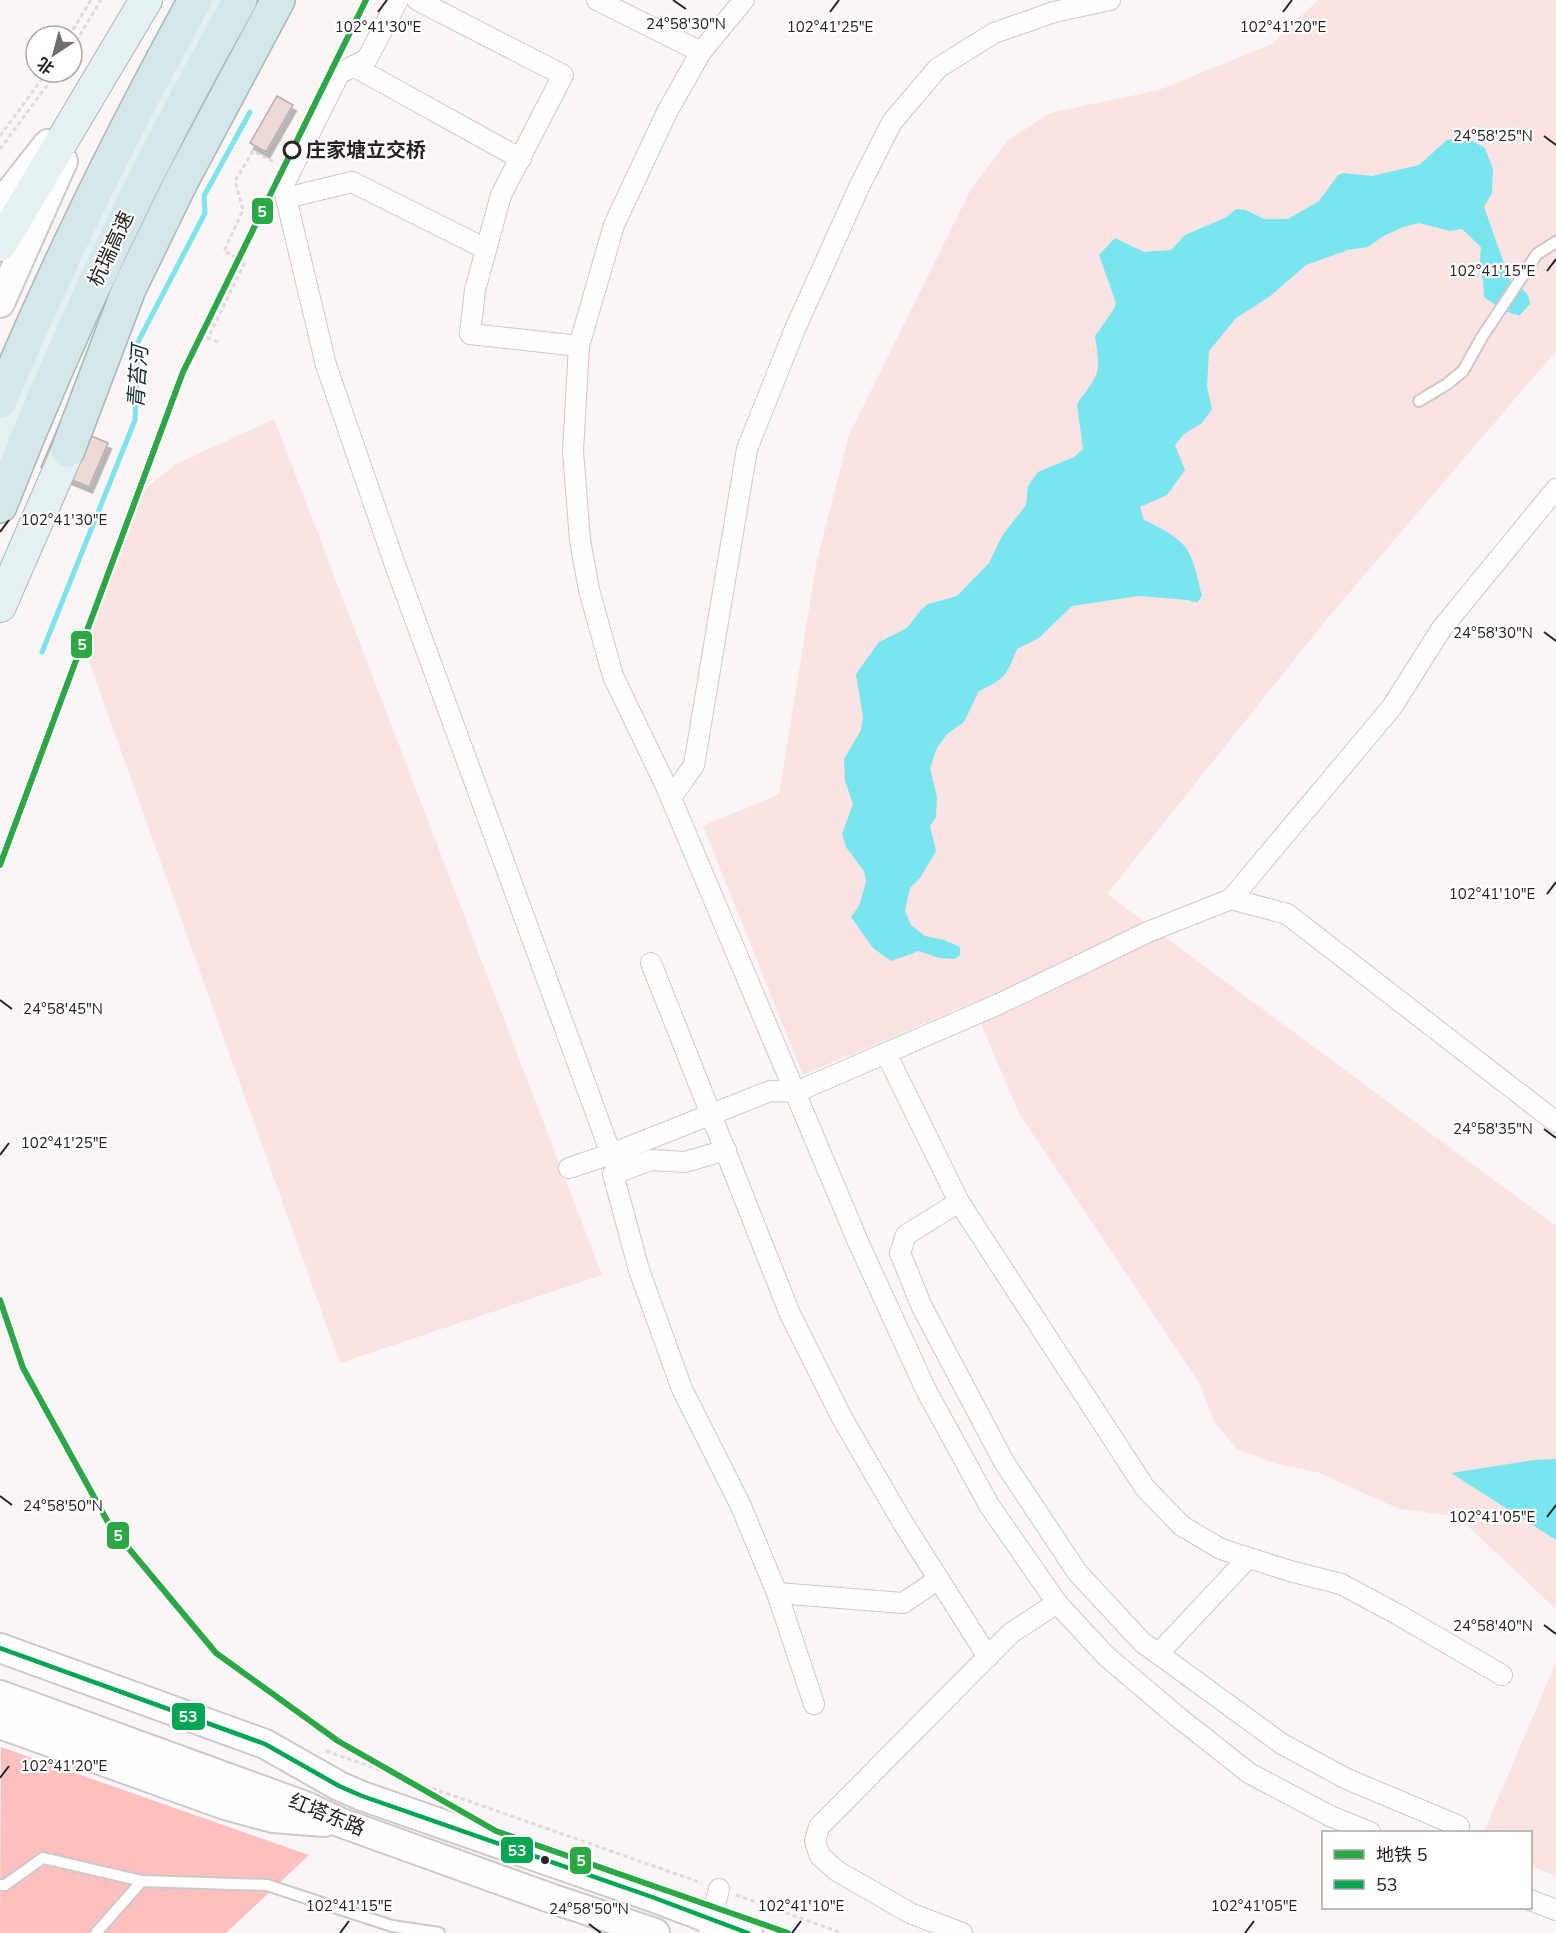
<svg xmlns="http://www.w3.org/2000/svg" width="1556" height="1933" font-family="'Nunito Sans','Noto Sans SC',sans-serif">
	<style>
		.green { fill: #fae4e3 }
		.forest { fill: #fdc0be }
		.water { fill: #78e5ef }
		.lines { fill: none; stroke-linecap: round; stroke-linejoin: round }
		.stream { stroke: #78e5ef; stroke-width: 5 }
		.building { fill: #ecd9d8; stroke: #b5b0b0; stroke-width: 1.5; filter: url(#shadow) }
		.lane-casing { stroke: #cec8c8; stroke-width: 14 }
		.street-casing { stroke: #cec8c8; stroke-width: 22 }
		.secondary-casing { stroke: #cec8c8; stroke-width: 32 }
		.primary-casing { stroke: #a7b8bb; stroke-width: 34 }
		.highway-casing { stroke: #a7b8bb; stroke-width: 36 }
		.path { stroke: #dddbdb; stroke-width: 3; stroke-dasharray: 4.5 3; stroke-linecap: butt }
		.lane { stroke: #fefefe; stroke-width: 10 }
		.street { stroke: #fefefe; stroke-width: 20 }
		.secondary { stroke: #fefefe; stroke-width: 28 }
		.primary { stroke: #e5f0f2; stroke-width: 32 }
		.highway { stroke: #d4e7e9; stroke-width: 33 }
		.bus-1-casing { stroke: #fff; stroke-width: 9 }
		.bus-1 { stroke: #00a651; stroke-width: 4.5 }
		.metro-1-casing { stroke: #fff; stroke-width: 10 }
		.metro-1 { stroke: #2aa844; stroke-width: 6 }
		.ticks { fill: none; stroke: #282221; stroke-width: 2 }
		.stop-dot { fill: #fff; stroke: #282221; stroke-width: 3 }
		.bus-dot { fill: #282221; stroke: #fff; stroke-width: 2 }
		.labels { text-anchor: middle; dominant-baseline: central; stroke-width: 4.5; stroke-linejoin: round; paint-order: stroke }
		.stop-label { font-size: 20px; font-weight: bold; fill: #282221; stroke: #fff; text-anchor: start }
		.street-label { font-size: 20px; fill: #282221; stroke: #fff }
		.water-label { font-size: 21px; font-style: italic; fill: #163032; stroke: #fff }
		.ticks-label { font-size: 15px; text-anchor: middle; fill: #282221; stroke: #fff; stroke-width: 4.5; stroke-linejoin: round; paint-order: stroke }
		.line-badge { stroke: #fff; stroke-width: 2 }
		.badge-label { font-size: 16px; text-anchor: middle; font-weight: bold; fill: #fff }
	</style>
	<defs>
		<filter id="shadow"><feDropShadow dx="3.5" dy="6" stdDeviation="0" flood-color="#0004"/></filter>
	</defs>
	<rect width="100%" height="100%" fill="#fbf5f5"/>
	<g class="green">
		<path d="M1318,0H1556V351L1326,620L1107,894L1556,1226V1609L1458,1517L1397,1508L1317,1472L1277,1464L1237,1449L1214,1422L1200,1384L1020,1115L972,1003L803,1075L703,826L779,794L817,560L849,435L971,189L1007,141L1050,113L1159,90L1272,44Z"/>
		<path d="M274,419L602,1275L340,1363L81,639L132,499L176,464Z"/>
		<path d="M1556,1662V1876L1531,1866L1530,1832H1484Z"/>
	</g>
	<path class="forest" d="M1,1747L309,1855L226,1933H0Z"/>
	<g class="water">
		<path d="M1466,137L1485,148L1493,169L1492,193L1484,207L1511,283C1521,288 1529,291 1530,304L1519,316L1503,310L1484,297L1483,280L1479,272L1481,247L1462,229L1450,231L1419,223L1403,227L1382,237L1368,247L1348,250L1306,265L1269,297L1236,318L1209,351L1207,387L1212,409L1202,423L1184,434L1175,445L1185,470L1167,495L1140,507L1144,520C1190,542 1191,548 1202,596L1197,603L1188,600L1139,596L1072,606L1039,638L1017,649C1007,675 1004,680 979,691L964,722L947,734L937,748L930,768L937,797L936,817L930,826L936,851L920,878L910,888L905,911L911,925L925,936L944,940L960,947V955L955,959L939,958L919,951L891,961L873,948L851,917L859,906L866,882L864,871L846,847L842,834L853,804L845,781L844,759L861,730L863,717L856,674L879,642L907,628L921,610L928,604L957,596L989,563L1002,536L1026,505L1028,486L1038,472L1074,457L1083,449L1077,404C1100,372 1101,375 1095,336L1114,309L1116,303L1099,255L1115,238L1144,252L1171,250L1185,235L1227,217L1236,209L1246,210L1264,219H1288L1319,201L1338,175L1343,173L1372,176L1419,165L1447,140Z"/>
		<path d="M1556,1459V1540L1451,1473L1534,1460Z"/>
	</g>
	<g class="lines">
		<path class="stream" d="M42,652L135,420L138,342L205,213L204,196L250,112"/>
	</g>
	<g class="building">
		<path d="M277,96L293,105L266,152L250,143Z"/>
		<path d="M60,423L108,443L89,487L41,467Z"/>
	</g>
	<g class="lines">
		<defs>
			<g id="lane">
				<path d="M1419,401L1447,384L1463,371L1482,337L1537,254L1556,242"/>
				<path d="M0,1885H5L43,1858L142,1881L267,1885L392,1926L439,1933"/>
				<path d="M96,1933L142,1881"/>
			</g>
			<g id="street">
				<path d="M398,0L367,59L339,74L284,184L286,198L326,365L394,562L611,1154"/>
				<path d="M417,0L563,75L501,195L475,290L470,334L579,346"/>
				<path d="M597,0L701,52"/>
				<path d="M744,0L701,52L667,112L614,225L579,346L573,451L580,540L589,590L613,676L665,784L859,1244L926,1390L989,1505L1057,1603L1106,1656L1178,1717L1249,1773L1330,1816L1370,1832"/>
				<path d="M353,66L521,159"/>
				<path d="M286,198L352,182L486,249"/>
				<path d="M671,798L694,765L747,449L795,329L860,185L892,122L938,68L994,33L1054,12L1110,0"/>
				<path d="M1231,899L1287,914L1556,1122"/>
				<path d="M651,963L790,1314L842,1418L903,1523L988,1657"/>
				<path d="M886,1053L959,1202L1145,1488L1182,1526L1221,1549L1290,1571L1341,1584L1397,1614L1502,1675"/>
				<path d="M726,1150L685,1162L651,1160L613,1174L639,1270L682,1389L740,1504L777,1593L814,1704"/>
				<path d="M569,1168L611,1154L770,1091L796,1092L999,1004L1148,932L1231,899L1392,707L1442,628L1556,489"/>
				<path d="M959,1202L906,1235L900,1253L922,1307L1004,1462L1077,1572L1142,1642L1282,1744L1347,1779L1459,1826"/>
				<path d="M777,1593L903,1603L939,1579"/>
				<path d="M1158,1654L1248,1558"/>
				<path d="M1530,1900L1556,1910"/>
				<path d="M709,1930L719,1889"/>
				<path d="M962,1933L910,1913L837,1871L820,1856L815,1841L819,1827L1011,1633L1057,1603"/>
			</g>
			<g id="secondary">
				<path d="M0,205L48,144"/>
				<path d="M0,303L63,161"/>
				<path d="M0,1648L265,1744L339,1786L362,1796L652,1897L748,1933"/>
				<path d="M0,1695L308,1807L339,1822L553,1899L655,1933"/>
				<path d="M0,1724L225,1805L273,1818L324,1822"/>
			</g>
			<g id="primary">
				<path d="M0,245L146,0"/>
				<path d="M0,456L48,339L137,149L216,0"/>
				<path d="M0,606L68,450"/>
			</g>
			<g id="highway">
				<path d="M0,401C57,264 123,131 195,0"/>
				<path d="M68,450L129,289L181,182L278,0"/>
				<path d="M0,506C68,332 148,163 240,0"/>
			</g>
		</defs>
		<use href="#lane" class="lane-casing"/>
		<use href="#street" class="street-casing"/>
		<use href="#secondary" class="secondary-casing"/>
		<use href="#primary" class="primary-casing"/>
		<use href="#highway" class="highway-casing"/>
		<g class="path">
			<path d="M69,36L91,0"/>
			<path d="M72,48L101,0"/>
			<path d="M0,136L47,72"/>
			<path d="M0,149L57,72"/>
			<path d="M218,342L208,338L245,262L224,251L243,210L235,181L253,151L276,163"/>
			<path d="M326,1751L702,1883"/>
			<path d="M736,1895L842,1933"/>
		</g>
		<use href="#lane" class="lane"/>
		<use href="#street" class="street"/>
		<use href="#secondary" class="secondary"/>
		<use href="#primary" class="primary"/>
		<use href="#highway" class="highway"/>
		<defs>
			<path id="bus-1" d="M0,1648L265,1744L339,1786L362,1796L652,1897L748,1933"/>
		</defs>
		<use href="#bus-1" class="bus-1-casing"/>
		<use href="#bus-1" class="bus-1"/>
		<defs>
			<g id="metro-1">
				<path d="M0,865L183,372L366,0"/>
				<path d="M0,1300L23,1368L110,1526L216,1653L338,1741L496,1831L788,1933"/>
			</g>
		</defs>
		<use href="#metro-1" class="metro-1-casing"/>
		<use href="#metro-1" class="metro-1"/>
	</g>
	<path class="ticks" d="M673,0L686,9M378,12L387,0M830,12L839,0M1283,12L1292,0M1544,136L1556,145M1547,271L1556,259M0,532L9,520M1544,632L1556,641M1547,894L1556,882M0,1000L12,1009M1544,1129L1556,1138M0,1155L9,1143M0,1496L12,1505M1547,1517L1556,1505M1544,1625L1556,1634M0,1778L9,1766M589,1924L601,1933M340,1933L349,1921M792,1933L801,1921M1245,1933L1254,1921"/>
	<circle class="stop-dot" cx="292" cy="150" r="8"/>
	<circle class="bus-dot" cx="545" cy="1860" r="5"/>
	<g class="labels">
		<g class="stop-label">
			<text x="306" y="150">庄家塘立交桥</text>
		</g>
		<g class="street-label">
			<text transform="translate(111 249) rotate(-65)">杭瑞高速</text>
			<text transform="translate(327 1815) rotate(22)">红塔东路</text>
		</g>
		<g class="water-label">
			<text transform="translate(138 377) rotate(-86)">青苔河</text>
		</g>
	</g>
	<g class="ticks-label">
		<text x="686" y="29">24°58'30"N</text>
		<text x="830" y="32">102°41'25"E</text>
		<text x="378" y="32">102°41'30"E</text>
		<text x="1283" y="32">102°41'20"E</text>
		<text x="1493" y="141">24°58'25"N</text>
		<text x="1492" y="276">102°41'15"E</text>
		<text x="64" y="525">102°41'30"E</text>
		<text x="1493" y="638">24°58'30"N</text>
		<text x="1492" y="899">102°41'10"E</text>
		<text x="63" y="1014">24°58'45"N</text>
		<text x="1493" y="1134">24°58'35"N</text>
		<text x="64" y="1148">102°41'25"E</text>
		<text x="63" y="1511">24°58'50"N</text>
		<text x="1492" y="1522">102°41'05"E</text>
		<text x="1493" y="1631">24°58'40"N</text>
		<text x="64" y="1771">102°41'20"E</text>
		<text x="349" y="1911">102°41'15"E</text>
		<text x="801" y="1911">102°41'10"E</text>
		<text x="1254" y="1911">102°41'05"E</text>
		<text x="589" y="1914">24°58'50"N</text>
	</g>
	<g class="line-badge">
		<rect x="251" y="197" width="23" height="28" rx="6" fill="#2aa844"/>
		<rect x="70" y="630" width="23" height="29" rx="6" fill="#2aa844"/>
		<rect x="106" y="1521" width="24" height="29" rx="6" fill="#2aa844"/>
		<rect x="171" y="1702" width="35" height="29" rx="6" fill="#00a651"/>
		<rect x="500" y="1836" width="34" height="28" rx="6" fill="#00a651"/>
		<rect x="569" y="1846" width="23" height="29" rx="6" fill="#2aa844"/>
	</g>
	<g class="badge-label">
		<text x="262" y="217">5</text>
		<text x="82" y="650">5</text>
		<text x="118" y="1541">5</text>
		<text x="188" y="1722">53</text>
		<text x="517" y="1856">53</text>
		<text x="581" y="1866">5</text>
	</g>
	<rect x="1322" y="1831" width="210" height="78" fill="#ffffff" stroke="#a9a7a6" stroke-width="1.5"/>
	<rect x="1334" y="1850" width="30" height="9" fill="#2aa844" stroke="#a9a7a6" stroke-width="1.5"/>
	<text x="1376" y="1861" font-size="18" fill="#282221">地铁 5</text>
	<rect x="1334" y="1880" width="30" height="9" fill="#00a651" stroke="#a9a7a6" stroke-width="1.5"/>
	<text x="1376" y="1891" font-size="18" fill="#282221">53</text>
	<g transform="translate(54 54) rotate(216)"><circle r="28" fill="#ffffff" stroke="#a9a7a6" stroke-width="1.5"/>
	<path d="M0-4.5L10 22L0 15L-10 22Z" fill="#726c6b"/>
	<text y="-9" font-size="16" font-weight="bold" text-anchor="middle" fill="#282221">北</text>
	</g>
</svg>
